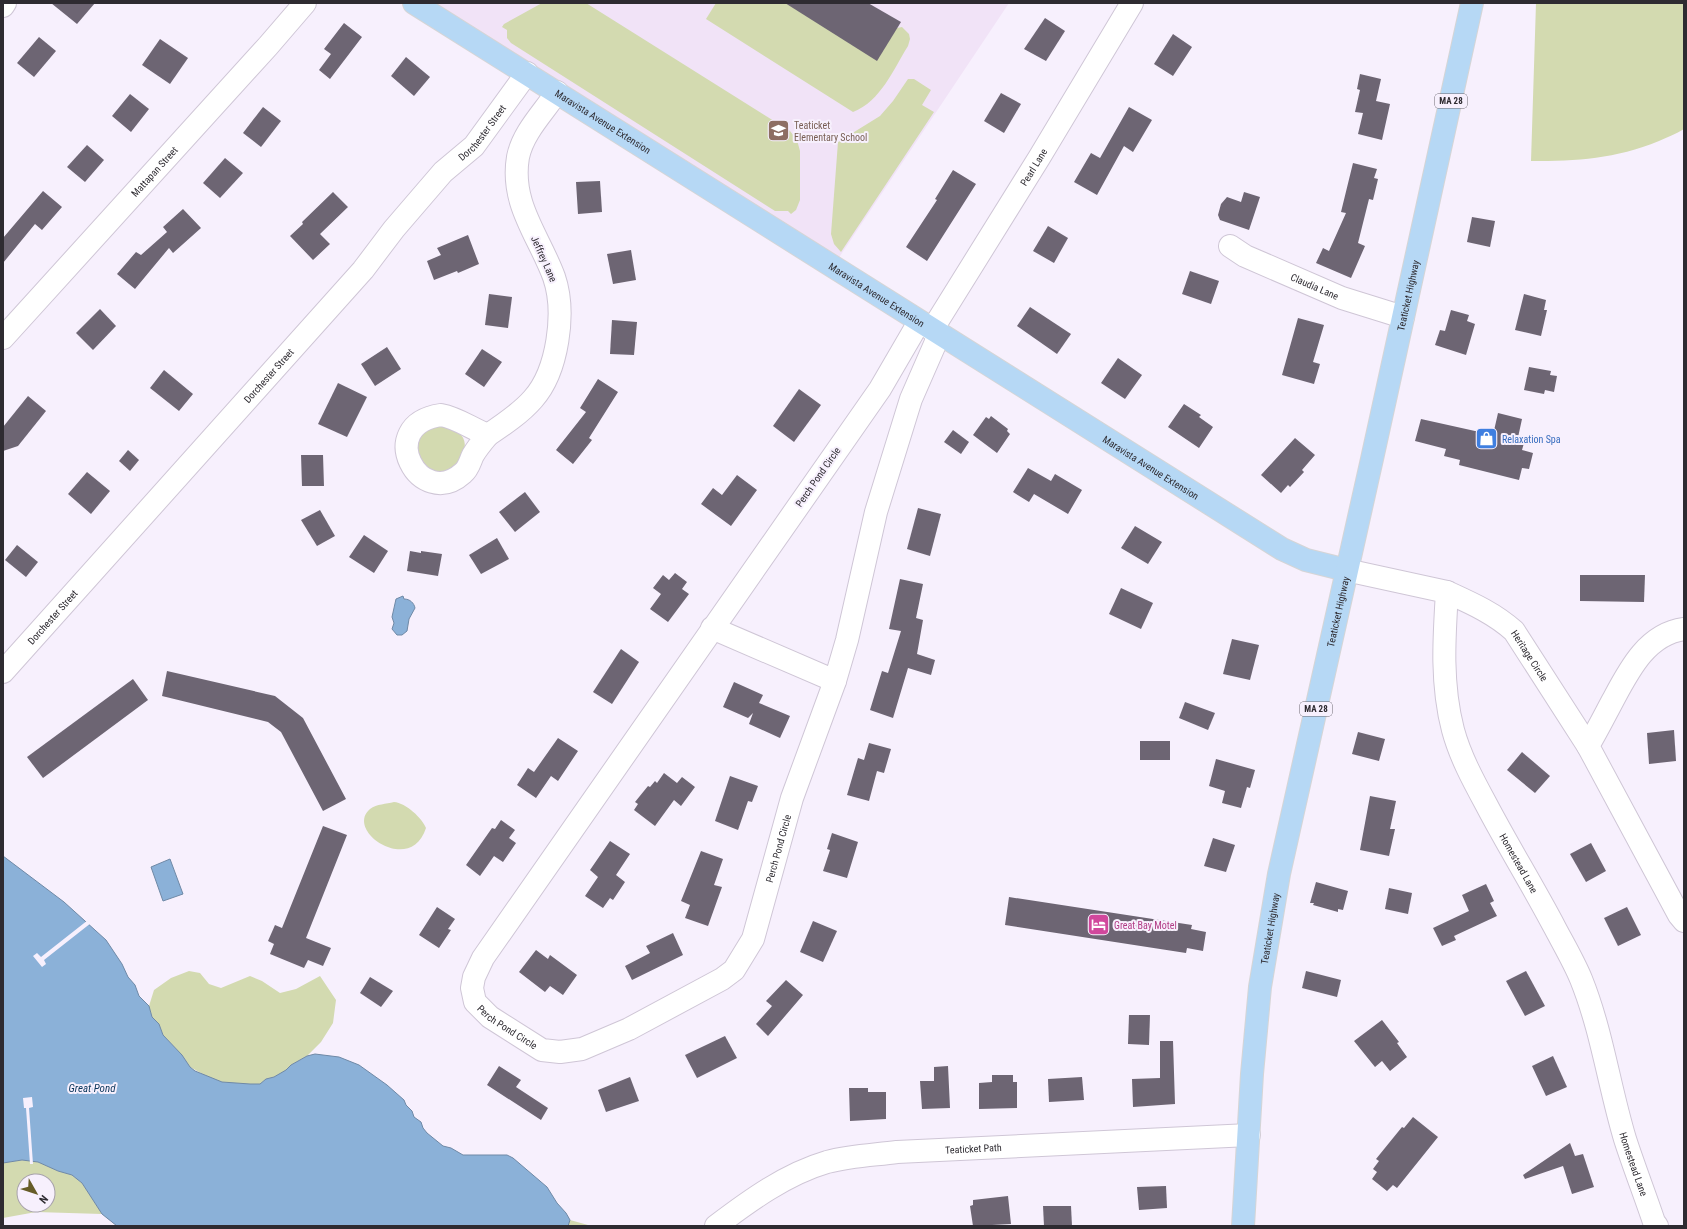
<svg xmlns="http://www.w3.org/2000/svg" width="1687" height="1229" font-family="'Roboto Condensed',sans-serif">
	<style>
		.education { fill: #f1e3f7 }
		.green { fill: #d3dab0; fill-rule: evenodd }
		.water { fill: #8bb1d8; stroke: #6f89a6 }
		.pier { fill: #f7f0fd }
		.building { fill: #6d6573 }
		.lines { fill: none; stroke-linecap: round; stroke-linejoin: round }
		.minor-casing { stroke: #cfc6d6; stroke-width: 24 }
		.major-casing { stroke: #d5d5d6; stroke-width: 24 }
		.minor { stroke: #fff; stroke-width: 22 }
		.major { stroke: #b6d8f5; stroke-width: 22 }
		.labels { text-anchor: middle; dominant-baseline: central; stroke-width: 4; stroke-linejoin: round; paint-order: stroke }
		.shield { fill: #f7f0fd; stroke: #6a666e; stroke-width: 1 }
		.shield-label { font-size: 9px; font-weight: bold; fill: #2e2b31 }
		.street-label { font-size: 10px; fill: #2e2b31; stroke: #f7f0fd }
		.education-label { font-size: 10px; fill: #785e54; stroke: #f7f0fd; text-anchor: start }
		.shop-label { font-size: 10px; fill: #366cbe; stroke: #f7f0fd; text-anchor: start }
		.hotel-label { font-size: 10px; fill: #b23c85; stroke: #f7f0fd; text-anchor: start }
		.water-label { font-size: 11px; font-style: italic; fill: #0a355a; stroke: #f7f0fd }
	</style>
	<rect width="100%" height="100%" fill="#f7f0fd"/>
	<path class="education" d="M432,3H1009L838,259Z"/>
	<g class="green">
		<path d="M542,3H586L790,131L797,140L800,151V200L796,210L791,214L788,211H775L511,43L507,38V30L502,27L504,24Z"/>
		<path d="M716,3H785L897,28L902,27L909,34L910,39L908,46C893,70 881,101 853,112L706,19Z"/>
		<path d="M1536,3H1684V129C1676,134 1667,137 1659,141C1615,159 1578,161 1531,161Z"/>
		<path d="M908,79H914L931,90L922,105L934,112L841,252L834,244L831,234L838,142L880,116L893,101Z"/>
		<path d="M440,423C446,426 454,429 459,433C478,448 446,487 426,465C421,460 418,457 418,450C417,431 426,430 440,423Z"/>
		<path d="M394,802C406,803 422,818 426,828C411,876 344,831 370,809C377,804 386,804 394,802Z"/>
		<path d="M189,971L200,973L209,984L221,988L250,976L262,981L280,993L296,989L320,976L336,1000L333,1023L321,1042L307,1056L291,1065L287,1070L274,1077L266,1079L260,1084H242L222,1082L208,1077L190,1067L182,1055L163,1035L159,1024L152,1017L149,1006L154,990L171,978Z"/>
		<path d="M22,1160L38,1162L58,1171L72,1175L82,1183L102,1214L36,1212L3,1218V1163ZM24,1181H48V1205H24Z"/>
		<path d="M570,1220L588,1225L589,1226H568Z"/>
	</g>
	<g class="water">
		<path d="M403,596L404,599C410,599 414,603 415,608L409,619L407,631L402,635H397L392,629L394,623L392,617L396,599Z"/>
		<path d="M3,856L64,902L106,940L122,964L128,977L135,985L139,996L149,1006L152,1017L159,1024L163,1035L182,1055L190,1067L195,1071L222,1082L250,1084H260L266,1079L274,1077L286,1070L291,1065L307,1056L315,1054L339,1057L359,1065L387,1085L404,1100L406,1105L412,1111L414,1117L421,1122L423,1128L427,1133L443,1146L451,1148L463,1155H507L513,1158L547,1187L557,1203L566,1213L570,1220L568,1226H117L102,1214L82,1183L72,1175L58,1171L38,1162L22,1160L3,1163Z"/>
		<path d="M170,859L183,894L163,901L151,867Z"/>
	</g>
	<g class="pier">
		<path d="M88,920L91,923L44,960L46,964L42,967L33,956L37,953L41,957Z"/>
		<path d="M32,1097L33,1107L29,1108L33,1164H30L26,1108H24L23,1098Z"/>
	</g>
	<g class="building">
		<path d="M51,3H95L77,24Z"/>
		<path d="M785,3H868L901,22L877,61Z"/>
		<path d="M1045,18L1065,31L1046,61L1024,49Z"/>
		<path d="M344,23L362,37L330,79L319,70L331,54L324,49Z"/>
		<path d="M1173,34L1192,47L1173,76L1154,64Z"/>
		<path d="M39,37L56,51L34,77L17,63Z"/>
		<path d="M160,39L188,58L170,84L142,65Z"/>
		<path d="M406,57L430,77L414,96L391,76Z"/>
		<path d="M1360,74L1381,79L1376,101L1390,104L1382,140L1358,134L1363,113L1355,112L1360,90L1357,89Z"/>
		<path d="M1001,93L1021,104L1004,133L984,121Z"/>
		<path d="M130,94L149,109L131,132L112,116Z"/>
		<path d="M263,107L281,121L261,147L243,133Z"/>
		<path d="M1129,107L1152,120L1133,152L1124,146L1097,195L1074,182L1091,153L1100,158Z"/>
		<path d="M87,145L104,160L85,182L67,167Z"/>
		<path d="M225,158L243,173L220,198L203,183Z"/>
		<path d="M1353,163L1377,169L1374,178L1378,179L1373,200L1369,199L1358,243L1365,246L1351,278L1316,263L1323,248L1329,251L1346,213L1341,212Z"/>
		<path d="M953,170L976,184L927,261L906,247L937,200L935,199Z"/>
		<path d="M600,181L602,212L578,214L576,182Z"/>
		<path d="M43,191L62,207L42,230L35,224L3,263V238Z"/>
		<path d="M333,192L348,207L320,234L330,244L313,260L290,236L303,224L302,222Z"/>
		<path d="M1244,192L1260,197L1249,230L1220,220L1218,215L1221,204L1227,197L1241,202Z"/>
		<path d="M183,209L201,228L173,253L169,248L135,289L117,274L136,252L141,255L167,232L163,227Z"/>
		<path d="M1472,217L1495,221L1490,247L1467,242Z"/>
		<path d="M1048,226L1068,238L1054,263L1033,251Z"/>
		<path d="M468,235L479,264L458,273L457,271L434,280L427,261L441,255L437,248Z"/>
		<path d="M631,250L636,280L613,284L607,254Z"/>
		<path d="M1190,271L1219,281L1211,304L1182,294Z"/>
		<path d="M489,294L512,297L508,328L485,325Z"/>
		<path d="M1524,294L1546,300L1544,310H1547L1541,336L1515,330Z"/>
		<path d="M1030,307L1071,334L1057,354L1017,326Z"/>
		<path d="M100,309L116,326L93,350L76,333Z"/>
		<path d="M1451,310L1469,315L1467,321L1475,324L1466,355L1435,345L1440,330L1445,331Z"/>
		<path d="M1298,318L1324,325L1313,362L1320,364L1314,384L1282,375Z"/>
		<path d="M612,320L637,322L634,355L610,354Z"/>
		<path d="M387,347L401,369L375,386L361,364Z"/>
		<path d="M482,349L502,362L484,387L465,374Z"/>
		<path d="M1118,358L1142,375L1125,399L1101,383Z"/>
		<path d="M1529,367L1551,371L1550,375L1557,376L1554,392L1545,390L1544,394L1524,390Z"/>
		<path d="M164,370L193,394L179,411L150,388Z"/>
		<path d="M598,379L618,392L589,438L592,440L573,464L556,450L586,412L580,408Z"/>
		<path d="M338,383L367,397L347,437L318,424Z"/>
		<path d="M799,389L821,405L794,442L773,426Z"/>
		<path d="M28,396L46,411L18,446L3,451V427Z"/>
		<path d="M1184,404L1201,415L1199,417L1213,427L1199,448L1168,427Z"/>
		<path d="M1498,413L1522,419L1517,442L1524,443L1522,450L1533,453L1529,469L1522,468L1519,480L1459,465L1460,460L1444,456L1446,449L1415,441L1421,419L1493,435Z"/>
		<path d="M991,416L1008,429L1007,431L1010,434L997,453L973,435L986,417L989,419Z"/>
		<path d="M953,430L969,442L961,454L944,442Z"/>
		<path d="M1295,438L1315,455L1302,470L1304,472L1290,487L1288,485L1281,493L1261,475Z"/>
		<path d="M128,450L139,460L130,471L119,461Z"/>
		<path d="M301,455H323L324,486H302Z"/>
		<path d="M1028,468L1051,481L1055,474L1082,490L1068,514L1034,494L1029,502L1013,492Z"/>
		<path d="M87,472L110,491L91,514L68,494Z"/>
		<path d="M737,475L757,490L731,526L701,504L713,488L722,495Z"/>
		<path d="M525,492L540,512L515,532L499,512Z"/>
		<path d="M918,508L941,514L930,556L907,549Z"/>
		<path d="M320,510L335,536L317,546L301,520Z"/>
		<path d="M1135,526L1162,542L1148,564L1121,548Z"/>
		<path d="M364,535L388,551L374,573L349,557Z"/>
		<path d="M497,538L509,559L481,574L469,555Z"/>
		<path d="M17,545L38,562L26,577L5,560Z"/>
		<path d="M410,551L421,553V551L442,554L438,576L407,571Z"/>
		<path d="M675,573L687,582L682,589L689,594L668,622L650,609L661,594L653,588L663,575L669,580Z"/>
		<path d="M1580,575H1645L1644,602L1580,601Z"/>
		<path d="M900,579L923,584L916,618L923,620L917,654L935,660L931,675L908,668L893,718L870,710L882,671L888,673L901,631L889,629Z"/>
		<path d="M1121,588L1153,603L1141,629L1109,614Z"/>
		<path d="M1232,639L1259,645L1250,680L1223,674Z"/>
		<path d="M621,649L639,662L612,704L593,692Z"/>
		<path d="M167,671L275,696L303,718L346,799L323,811L281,732L268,722L162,696Z"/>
		<path d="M133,679L148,700L43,778L27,757Z"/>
		<path d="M734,682L763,695L759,703L790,716L780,738L749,724L753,713L748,718L723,707Z"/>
		<path d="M1185,702L1215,713L1208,730L1179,718Z"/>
		<path d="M1674,730L1676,761L1649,764L1647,733Z"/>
		<path d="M1358,732L1385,739L1379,761L1352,754Z"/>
		<path d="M558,738L578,751L558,781L551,776L536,798L517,785L528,768L534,772Z"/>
		<rect x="1140" y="741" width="30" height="19"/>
		<path d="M869,743L891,749L884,773L877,771L869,801L847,795L858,758L864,760Z"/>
		<path d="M1522,752L1550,776L1535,793L1507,770Z"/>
		<path d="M1216,759L1255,770L1250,788L1247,787L1241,808L1222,803L1225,791L1209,786Z"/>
		<path d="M664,773L677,783L682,777L695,787L681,806L674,800L655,826L634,810L638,804L635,802L648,786L650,787L655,781L657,783Z"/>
		<path d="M730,776L758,786L752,802L748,801L738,830L715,821Z"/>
		<path d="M1370,796L1396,801L1390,829H1395L1389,856L1360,850Z"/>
		<path d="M501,820L515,830L509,838L516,843L503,862L494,856L480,876L466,865L492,828L495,829Z"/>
		<path d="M323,826L347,835L306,938L331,948L323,966L308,960L304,968L270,954L274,944L268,941L275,925L282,928Z"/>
		<path d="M832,833L858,842L847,878L823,871L830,850L827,849Z"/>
		<path d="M1213,838L1235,845L1226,872L1204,866Z"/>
		<path d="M610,841L630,854L616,875L625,882L613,900L610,898L603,908L585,896L598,877L590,870Z"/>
		<path d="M1591,843L1606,871L1586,882L1570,854Z"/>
		<path d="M701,851L723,859L714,885L722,887L708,926L685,918L690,905L681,901Z"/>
		<path d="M1316,882L1348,891L1343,910L1338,909V912L1313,905L1314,903H1310Z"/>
		<path d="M1486,884L1494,901L1490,903L1497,916L1454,936L1456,940L1442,946L1433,928L1469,911L1462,895Z"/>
		<path d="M1389,888L1412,893L1408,914L1385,909Z"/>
		<path d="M1009,897L1192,925L1191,929L1206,932L1203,951L1187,948L1186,953L1005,925Z"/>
		<path d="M437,907L455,919L448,929L451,930L439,948L419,935Z"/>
		<path d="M1627,907L1641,935L1618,946L1604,918Z"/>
		<path d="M813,921L837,931L823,962L800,952Z"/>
		<path d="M673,933L683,955L632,980L625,966L650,953L646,946Z"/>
		<path d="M536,950L548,959L550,955L577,975L563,995L550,986L545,992L519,972Z"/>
		<path d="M1306,971L1341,980L1337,997L1302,988Z"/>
		<path d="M1526,971L1545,1006L1525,1016L1506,981Z"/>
		<path d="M370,977L393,991L381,1007L360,993Z"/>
		<path d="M786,980L803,995L768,1036L756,1024L772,1006L766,1001Z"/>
		<path d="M1129,1015H1150L1149,1045L1128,1044Z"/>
		<path d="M1382,1020L1399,1042L1397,1043L1407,1057L1390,1071L1382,1061L1375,1067L1354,1041Z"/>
		<path d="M725,1036L737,1058L697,1078L685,1055Z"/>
		<path d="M1160,1041H1173L1175,1104L1133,1107L1132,1079L1160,1078Z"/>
		<path d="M1553,1056L1567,1087L1546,1096L1532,1066Z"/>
		<path d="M499,1066L521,1080L516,1087L548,1108L541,1120L487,1085Z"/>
		<path d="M948,1066L950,1108L922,1109L920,1081H934V1067Z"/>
		<path d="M992,1075H1013V1082H1017V1108L979,1109V1083L992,1082Z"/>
		<path d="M630,1077L639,1101L606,1112L598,1090Z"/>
		<path d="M1082,1077L1084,1100L1049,1102L1048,1079Z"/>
		<path d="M849,1088H868V1092H886V1119L850,1121Z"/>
		<path d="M1413,1117L1438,1137L1397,1188L1393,1185L1387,1191L1372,1179L1377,1172L1373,1169L1379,1161L1376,1159L1402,1127L1404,1128Z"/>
		<path d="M1570,1143L1575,1156L1583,1154L1594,1187L1572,1194L1563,1166L1525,1179L1523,1175Z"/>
		<path d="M1166,1186L1167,1208L1139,1210L1137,1187Z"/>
		<path d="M1008,1196L1011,1224L973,1226L970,1206L973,1205V1200Z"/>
		<path d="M1043,1206H1071L1072,1226H1044Z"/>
	</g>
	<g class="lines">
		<defs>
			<g id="minor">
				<path d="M3,6L5,3"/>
				<path id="s1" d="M1230,246L1245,256L1342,298L1403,317"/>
				<path id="s2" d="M919,322L880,389L483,958L474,977L472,988L475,1002L490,1017L542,1050L560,1052L582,1049L629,1029L722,979L734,970L753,939L792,798L835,681L847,640L876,512L911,399L939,335"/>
				<path id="s3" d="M932,330L1039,158L1132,3"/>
				<path id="s4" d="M3,338L268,46L305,3"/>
				<path d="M441,415C458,418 472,429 488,435C483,441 477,448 473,455C470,461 469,468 463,473C420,512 373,425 441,415Z"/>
				<path d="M488,435C503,425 521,413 533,399C558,371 566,312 554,277C539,236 510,204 518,157C523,132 544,112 557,92"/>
				<path id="s5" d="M1346,570L1447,592C1444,639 1441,684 1453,730C1460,756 1473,780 1486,804C1508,846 1533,886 1555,928C1564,945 1574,962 1581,979C1602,1031 1609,1086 1625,1139C1634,1167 1645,1195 1654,1222L1657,1226"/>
				<path id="s6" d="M1447,592C1471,603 1494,613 1514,631L1588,746"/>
				<path d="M712,628L835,681"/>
				<path d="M1684,629C1647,634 1629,670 1613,700C1605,715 1597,731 1588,746L1679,915L1684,921"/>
				<path id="s7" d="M3,672L363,270L394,229L443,172L474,146L527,73"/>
				<path id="s8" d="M716,1226C749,1201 786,1174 827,1162C850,1156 874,1155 897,1152L1249,1135"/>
			</g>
			<g id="major">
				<path id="s9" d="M414,3C704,183 991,369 1282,549L1306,560L1346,570"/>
				<path id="s10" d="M1243,1226L1252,1074L1260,987L1279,874L1372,459L1472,3"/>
			</g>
		</defs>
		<use href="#minor" class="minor-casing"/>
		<use href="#major" class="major-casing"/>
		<use href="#minor" class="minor"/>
		<use href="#major" class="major"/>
	</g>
	<defs>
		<symbol id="school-square" viewBox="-11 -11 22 22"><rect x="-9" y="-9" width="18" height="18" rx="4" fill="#8d6e63" stroke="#f7f0fd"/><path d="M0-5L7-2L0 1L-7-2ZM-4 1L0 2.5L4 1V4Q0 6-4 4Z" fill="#fff"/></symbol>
		<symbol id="shop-square" viewBox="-11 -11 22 22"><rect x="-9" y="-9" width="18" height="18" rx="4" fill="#3f7fe0" stroke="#f7f0fd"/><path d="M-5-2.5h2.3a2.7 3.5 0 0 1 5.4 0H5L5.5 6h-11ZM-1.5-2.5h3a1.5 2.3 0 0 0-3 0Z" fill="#fff"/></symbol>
		<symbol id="hotel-square" viewBox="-11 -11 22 22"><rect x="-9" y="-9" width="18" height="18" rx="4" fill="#d1479c" stroke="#f7f0fd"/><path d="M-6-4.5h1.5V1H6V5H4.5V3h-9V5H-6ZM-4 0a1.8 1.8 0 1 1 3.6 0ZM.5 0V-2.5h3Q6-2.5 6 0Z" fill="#fff"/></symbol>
	</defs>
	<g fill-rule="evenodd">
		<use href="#school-square" x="766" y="118" width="25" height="25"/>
		<use href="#shop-square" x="1474" y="426" width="25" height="25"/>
		<use href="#hotel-square" x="1086" y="912" width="25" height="25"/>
	</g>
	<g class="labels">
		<g class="shield">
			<rect x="1435" y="94" width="32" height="14" rx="3"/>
			<rect x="1300" y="702" width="32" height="14" rx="3"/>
		</g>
		<g class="shield-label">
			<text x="1451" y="101">MA 28</text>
			<text x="1316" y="709">MA 28</text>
		</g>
		<g class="street-label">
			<text stroke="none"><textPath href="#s9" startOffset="223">Maravista Avenue Extension</textPath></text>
			<text stroke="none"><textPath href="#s7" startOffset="722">Dorchester Street</textPath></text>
			<text stroke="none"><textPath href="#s3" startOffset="192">Pearl Lane</textPath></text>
			<text stroke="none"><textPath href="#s4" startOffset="225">Mattapan Street</textPath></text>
			<text transform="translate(544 259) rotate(66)">Jeffrey Lane</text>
			<text stroke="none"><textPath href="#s1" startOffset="94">Claudia Lane</textPath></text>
			<text stroke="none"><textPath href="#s9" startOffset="547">Maravista Avenue Extension</textPath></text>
			<text stroke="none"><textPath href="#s10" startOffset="947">Teaticket Highway</textPath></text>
			<text stroke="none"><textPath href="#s7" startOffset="398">Dorchester Street</textPath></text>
			<text stroke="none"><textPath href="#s9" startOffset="871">Maravista Avenue Extension</textPath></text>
			<text transform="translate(818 477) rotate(-55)">Perch Pond Circle</text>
			<text stroke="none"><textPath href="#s10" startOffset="623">Teaticket Highway</textPath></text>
			<text stroke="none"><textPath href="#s7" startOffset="74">Dorchester Street</textPath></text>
			<text stroke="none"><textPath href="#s6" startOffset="107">Heritage Circle</textPath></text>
			<text stroke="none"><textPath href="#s2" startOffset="1243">Perch Pond Circle</textPath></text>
			<text stroke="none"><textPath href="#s5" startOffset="391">Homestead Lane</textPath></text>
			<text stroke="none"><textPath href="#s10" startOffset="299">Teaticket Highway</textPath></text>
			<text stroke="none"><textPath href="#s2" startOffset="859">Perch Pond Circle</textPath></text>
			<text stroke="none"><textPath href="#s8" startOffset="276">Teaticket Path</textPath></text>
			<text stroke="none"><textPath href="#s5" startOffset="715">Homestead Lane</textPath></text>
		</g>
		<g class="education-label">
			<text x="794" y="125">Teaticket<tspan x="794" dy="12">Elementary School</tspan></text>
		</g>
		<g class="shop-label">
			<text x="1502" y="439">Relaxation Spa</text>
		</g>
		<g class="hotel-label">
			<text x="1114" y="925">Great Bay Motel</text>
		</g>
		<g class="water-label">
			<text x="92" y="1088">Great Pond</text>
		</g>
	</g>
	<rect width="1687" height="1229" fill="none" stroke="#2e2b31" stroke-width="8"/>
	<g transform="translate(36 1193) rotate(129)"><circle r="19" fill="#f7f0fd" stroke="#a7a1ab"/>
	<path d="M0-3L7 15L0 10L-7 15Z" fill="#665c28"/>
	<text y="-6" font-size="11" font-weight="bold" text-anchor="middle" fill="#2e2b31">N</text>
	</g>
</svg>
